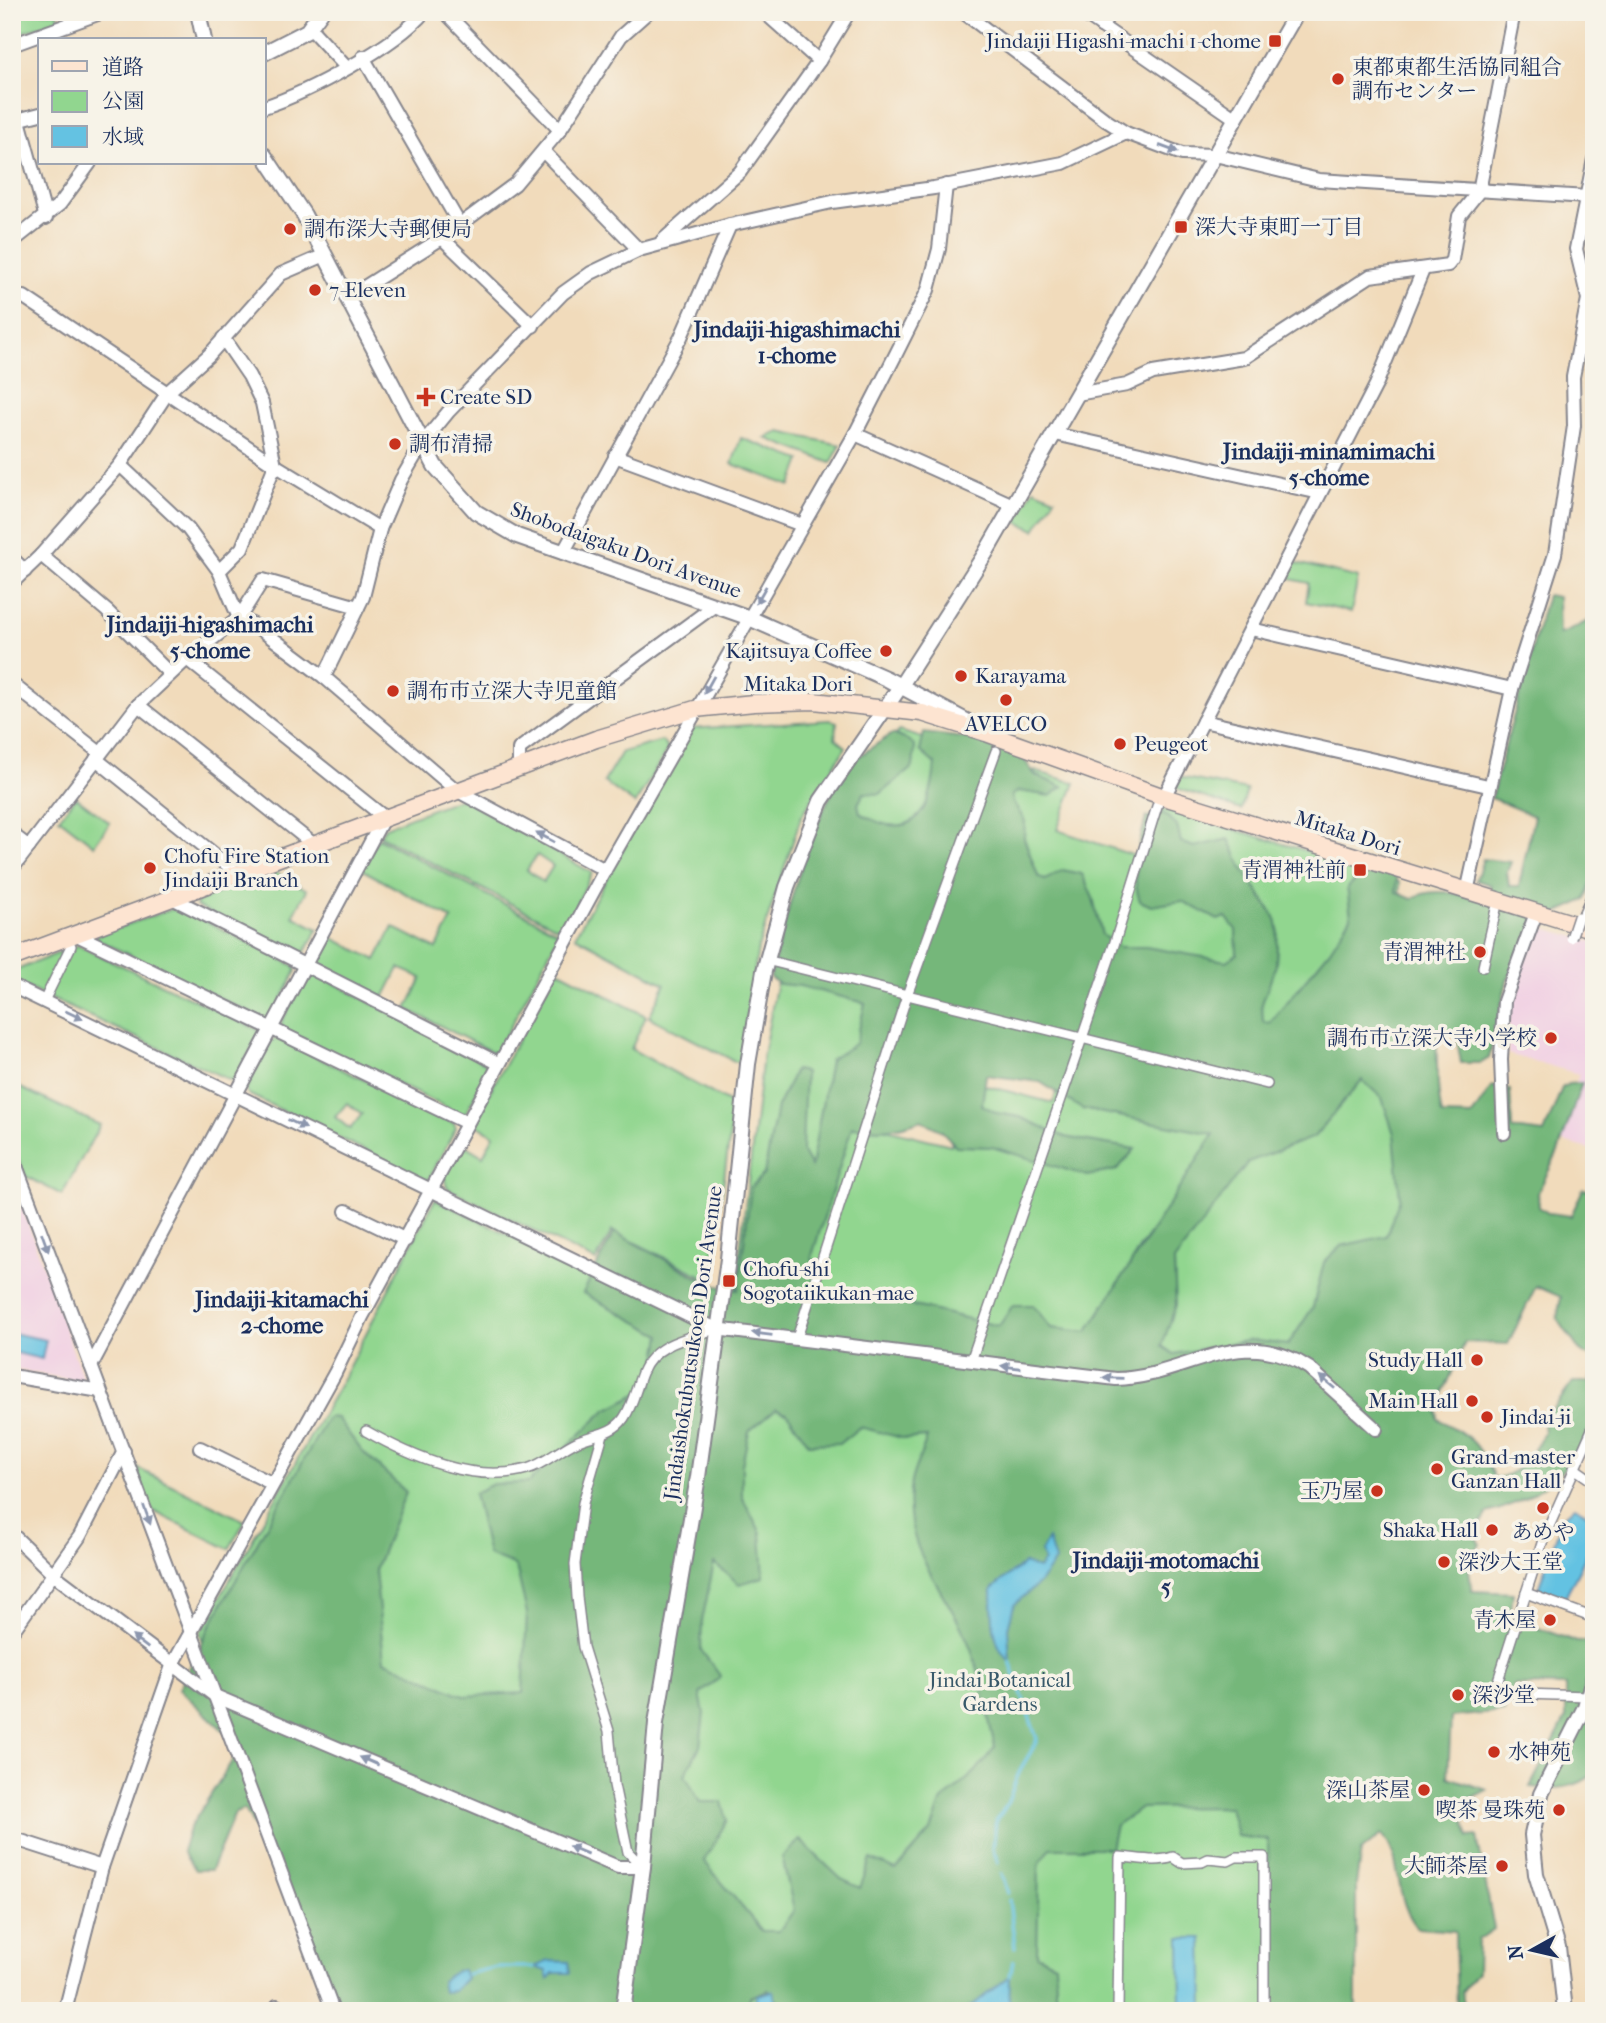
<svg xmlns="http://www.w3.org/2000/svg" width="1606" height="2023" font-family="'IM FELL French Canon','Noto Serif JP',serif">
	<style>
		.built { fill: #f1d0e3 }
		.green { fill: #91d68f; stroke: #568276; stroke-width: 2; fill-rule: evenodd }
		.forest { fill: #74b77a; stroke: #48736c; stroke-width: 2; fill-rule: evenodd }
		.water { fill: #64c2e2; stroke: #4078a0; stroke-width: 2 }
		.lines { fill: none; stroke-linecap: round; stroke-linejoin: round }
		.stream { stroke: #64c2e2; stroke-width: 3.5 }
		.pedestrian-casing { stroke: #86858c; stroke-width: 12 }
		.minor-casing { stroke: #86858c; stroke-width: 16 }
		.tertiary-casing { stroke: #86858c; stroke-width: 18 }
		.secondary-casing { stroke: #86858c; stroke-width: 19 }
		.pedestrian { stroke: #fff; stroke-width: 9 }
		.minor { stroke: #fff; stroke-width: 12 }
		.tertiary { stroke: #fff; stroke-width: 14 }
		.secondary { stroke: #fde4d1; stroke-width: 16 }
		.pedestrian-bridge-casing { stroke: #86858c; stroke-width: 12; stroke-linecap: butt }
		.pedestrian-bridge { stroke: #fff; stroke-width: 9 }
		.oneway { fill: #8d97ae }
		.poi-dot { fill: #c8321e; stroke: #f7f3e8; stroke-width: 2.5 }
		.labels { text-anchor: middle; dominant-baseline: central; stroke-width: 7; stroke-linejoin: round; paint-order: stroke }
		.poi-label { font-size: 21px; fill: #1b2f5e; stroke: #f7f3e8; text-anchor: start }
		.street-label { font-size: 21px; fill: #1b2f5e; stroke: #f7f3e8 }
		.park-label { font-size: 21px; fill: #38596a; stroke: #f7f3e8 }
		.neighbourhood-label { font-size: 23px; font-weight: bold; fill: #1b2f5e; stroke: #f7f3e8 }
	</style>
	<rect width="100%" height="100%" fill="#f7f3e8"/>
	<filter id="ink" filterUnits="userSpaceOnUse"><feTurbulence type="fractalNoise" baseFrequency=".0143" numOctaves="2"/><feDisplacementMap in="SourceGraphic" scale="14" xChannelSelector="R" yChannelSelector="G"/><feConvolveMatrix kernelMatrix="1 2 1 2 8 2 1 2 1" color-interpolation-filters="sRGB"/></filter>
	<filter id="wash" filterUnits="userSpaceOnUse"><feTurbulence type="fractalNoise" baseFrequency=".00686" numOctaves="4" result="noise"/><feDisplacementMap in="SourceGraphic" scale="28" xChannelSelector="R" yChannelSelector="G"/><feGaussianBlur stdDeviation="1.57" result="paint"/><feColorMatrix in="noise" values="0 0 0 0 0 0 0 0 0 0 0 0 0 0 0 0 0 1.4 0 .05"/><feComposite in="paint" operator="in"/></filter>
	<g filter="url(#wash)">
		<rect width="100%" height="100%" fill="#f1dbbb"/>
		<g class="built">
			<path d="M1537,926L1594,942V1150L1556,1140L1579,1074L1508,1054L1510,998Z"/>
			<path d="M12,1178L84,1382L12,1369Z"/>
		</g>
		<g class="green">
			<path d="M12,12H56L61,19L12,36Z"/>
			<path d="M780,432L841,445L831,463L765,438Z"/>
			<path d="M741,438L801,460L791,486L732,464Z"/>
			<path d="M1034,489L1055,498L1035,530L1015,521Z"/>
			<path d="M1289,561L1358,578L1351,612L1306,602L1309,583L1281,577Z"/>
			<path d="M830,720L837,722L835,738L846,747L801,817L758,948L740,1064L649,1017L665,984L575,936L688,729Z"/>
			<path d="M899,731L1075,783L1057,830L1138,857L1157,807L1390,875L1400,883L1399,896L1139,1248L1077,1364L734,1302L763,1055L782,955L840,798ZM986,1047L1065,1067L1053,1103L972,1082L951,1145L874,1126Z"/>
			<path d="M662,741L668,749L635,804L604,782L622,752Z"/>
			<path d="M1180,777L1247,790L1241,810L1176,788Z"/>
			<path d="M76,797L110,823L94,845L59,818Z"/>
			<path d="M461,798L592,873L564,931L380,836L385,827ZM537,855L553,866L543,882L527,870Z"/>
			<path d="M378,838L560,933L496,1054L407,1009L422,978L399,968L384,998L316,964L314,959L327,935L376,960L393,927L436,949L452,919L361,869Z"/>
			<path d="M274,871L307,890L293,916L318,929L305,952L299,956L196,906L198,901Z"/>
			<path d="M178,907L295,966L296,971L272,1019L267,1021L96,939L97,935Z"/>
			<path d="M78,945L261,1031L234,1082L12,981V972Z"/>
			<path d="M1396,959L1438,1072L1366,1422L1349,2011H639L726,1333L1089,1380L1117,1316Z"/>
			<path d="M556,969L646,1016L631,1049L734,1105L710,1280L612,1231L596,1261L447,1188L444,1176L461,1143L483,1156L494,1135L473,1123Z"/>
			<path d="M313,972L491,1066L465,1114H460L282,1029L281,1023L307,974Z"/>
			<path d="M277,1038L454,1123L456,1128L428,1181L248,1094L246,1089L272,1040ZM347,1103L362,1114L350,1129L335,1117Z"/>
			<path d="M12,1084L100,1125L62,1195L25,1176L12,1143Z"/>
			<path d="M435,1199L685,1319L627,1858L220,1690L200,1633L341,1382Z"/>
			<path d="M137,1468L245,1521L229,1549L149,1509Z"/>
		</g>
		<path class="forest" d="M1547,595L1558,597L1559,634C1573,631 1580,623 1594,619V875L1585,900L1541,920L1507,981L1489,1058L1481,1063H1461L1456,1034L1447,1031L1438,1032C1435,1046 1438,1100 1442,1115L1472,1116L1492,1086L1510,1090L1512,1129L1544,1133L1562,1088L1568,1084L1582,1083L1558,1152L1538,1192L1539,1207L1548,1213L1571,1216L1583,1189L1594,1191V1360L1580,1351L1557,1318L1561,1297L1536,1286L1508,1344L1465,1342L1437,1408L1438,1419C1472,1438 1478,1441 1494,1478C1519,1477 1531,1453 1544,1433L1543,1423L1573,1382H1589L1594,1370C1594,1384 1597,1401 1594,1414C1582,1466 1534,1501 1487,1513L1475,1534L1480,1543L1468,1564L1472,1591L1513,1593L1510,1618L1577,1642L1594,1641V1773C1576,1790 1553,1789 1530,1787L1566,1718V1686L1514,1685L1504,1712L1451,1717L1448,1777L1487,1790L1459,1804L1469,1837L1477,1836L1494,1929L1478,1940L1477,1972L1462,1992L1465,2011H1457L1455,1931L1418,1928C1392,1898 1405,1863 1382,1834L1361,1851L1356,1884V2011H1270L1268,1840L1237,1836L1230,1807L1142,1808L1116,1825L1111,1848H1051L1039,1864L1037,1955L1055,1963L1057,2011H854L829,2007L786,2011L768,1990L750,1997L747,2011H325L310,1937L245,1809L235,1813L211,1870H195L182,1851L189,1829L241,1747L179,1689L211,1624L328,1417L337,1418L362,1451L406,1492L375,1570L384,1660L464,1696L523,1693L527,1613L516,1566L488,1555L474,1493L493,1484L528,1483L606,1410L652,1386L661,1335L583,1293L614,1232L713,1285L738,1290L751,1187L764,1174L777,1107L795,1070L805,1072L802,1151L811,1167L830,1060L856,1043L865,1003L800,986L780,984L770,978C784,922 815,798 856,759C867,750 880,742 892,734L910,741L915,747L913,767L880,794L864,793L858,804L860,813C911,844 931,814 935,764L920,751L924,733L965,738L1019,752L1035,775L1063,787L1050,796L1019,791L1012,795L1013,802L1025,821L1024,838L1038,876L1045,880L1063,870L1082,874L1093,898L1102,935L1119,947H1146L1226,961L1237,954L1236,930L1226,917L1218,920L1182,901L1151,906L1140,901C1130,874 1139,845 1146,818L1162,812L1177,826L1181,842L1194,847L1229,839L1242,867L1276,919L1278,928L1276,965L1262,1004L1263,1022L1270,1023L1330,950L1351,917L1347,887C1365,873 1374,866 1397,872L1396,892L1412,899C1431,885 1465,895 1487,901L1491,885L1476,880L1483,859L1511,862L1507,872L1509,886H1519L1534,816L1491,798ZM986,1075L1040,1082L1082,1109L1214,1134L1087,1332L1051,1328L1033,1305H1013L999,1326L881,1298L824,1294L812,1256L852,1127C878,1130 897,1130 921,1120L942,1131L956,1146L992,1147L1087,1176L1117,1170L1135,1149L1065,1137L1020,1117L997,1113L982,1105ZM1362,1080L1382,1098L1394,1134L1400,1198L1386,1236L1341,1246L1324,1262L1313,1307L1288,1345L1251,1340L1174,1354L1162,1346L1176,1305L1174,1261L1248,1162L1314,1137ZM776,1409L787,1413L809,1444L840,1443L860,1427L906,1439L927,1437C923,1452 914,1467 911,1482C900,1553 948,1589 971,1649C983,1681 987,1715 995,1747L975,1772L941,1802L931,1831L896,1870L871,1859L860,1888L841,1879L800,1840L782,1857L794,1910L779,1931H762L704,1861L727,1820L722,1802H700L685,1775L700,1746L704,1713L700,1694L721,1677L701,1650L702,1621L714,1563L739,1584L764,1577L761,1533L742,1497V1465L749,1431Z"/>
		<g class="water">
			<path d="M12,1333L46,1340L42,1359L12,1352Z"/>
			<path d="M1575,1506L1594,1518V1540L1563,1601L1538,1589L1563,1517Z"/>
			<path d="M1048,1539L1055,1561L1039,1583L1014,1605L1008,1628L1010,1661C991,1646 992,1611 992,1589L1024,1563L1038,1569L1044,1561L1041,1552Z"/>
			<path d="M1180,1938H1202L1204,2006H1181Z"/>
			<path d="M549,1961L569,1962L570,1973H553L548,1979L546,1971L534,1967Z"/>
			<path d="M457,1970H463L466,1978L454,1991L443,1992L441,1981Z"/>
			<path d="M1010,1976L1009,2011H965Z"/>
			<path d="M774,1991L777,2011H752L757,1995Z"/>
		</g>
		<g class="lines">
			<g class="stream">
				<path d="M998,1862L993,1849L996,1819C1011,1805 1011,1787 1021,1769C1026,1758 1033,1751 1037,1739L1010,1661"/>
				<path d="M1002,1874L1008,1893"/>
				<path d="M1009,1900L1015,1947"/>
				<path d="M467,1974L497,1967H534"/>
				<path d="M1010,1976L1013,1961"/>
			</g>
		</g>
	</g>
	<g filter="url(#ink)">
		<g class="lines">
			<defs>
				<g id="pedestrian">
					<path d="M766,960L1267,1084"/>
					<path d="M1483,967L1496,909"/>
					<path d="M44,1001L71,946"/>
					<path d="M797,1338L907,995L996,751"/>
					<path d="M971,1361L1114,945L1158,803"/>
					<path d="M366,1431C412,1457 473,1484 527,1469C545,1464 560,1449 578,1441C595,1434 613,1434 624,1418C633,1405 636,1388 642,1373C654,1343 688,1338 716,1329"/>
					<path d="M603,1434L583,1503L575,1564L577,1597L583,1647L609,1731L614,1785L628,1852L643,1867"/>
					<path d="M1574,1468L1594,1482"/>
					<path d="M1526,1593L1594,1618"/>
					<path d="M1588,1696L1494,1693L1543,1540L1594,1425"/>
					<path d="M1118,2011L1120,1857C1138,1858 1156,1863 1173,1857L1182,1863L1202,1862L1208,1859L1228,1861L1236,1857H1264V2011"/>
				</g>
				<g id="minor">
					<path d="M445,12L560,130"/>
					<path d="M764,12L819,61"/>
					<path d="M963,12L1107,121L1126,133L1182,154L1215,155L1319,180L1587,197"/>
					<path d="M1081,12L1236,119"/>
					<path d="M1101,26L1111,12"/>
					<path d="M310,28L346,67"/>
					<path d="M12,45L103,12"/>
					<path d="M363,57L460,225"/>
					<path d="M264,107C307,93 396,46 424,12"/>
					<path d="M19,120L46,218"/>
					<path d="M13,121L40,114"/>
					<path d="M544,152L639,250"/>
					<path d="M442,238L533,326"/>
					<path d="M662,241L740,172L819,61L849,12"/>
					<path d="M12,242L60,204L90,163"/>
					<path d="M24,297L275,465L380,529"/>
					<path d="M347,298L442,238L515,184L560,130L621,36L648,12"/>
					<path d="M1077,394L1127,385L1153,373L1244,358L1370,276L1448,265L1452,260L1459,216L1479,191L1514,12"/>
					<path d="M855,434L1013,505"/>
					<path d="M1055,434L1320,493"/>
					<path d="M615,456L802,525"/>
					<path d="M120,465L188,529L219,571L239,618L256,626L324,677L456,790L605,870"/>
					<path d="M563,553L681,337L730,225"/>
					<path d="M41,555L107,611L170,674"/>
					<path d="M12,558L25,571"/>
					<path d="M219,571L242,548L275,465L262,403L249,376L223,338"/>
					<path d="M12,583L41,555L120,465L168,392L209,355L281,274L325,255"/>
					<path d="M1251,629L1512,689"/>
					<path d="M324,677L363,597L380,529L401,480L422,444L449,411L563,293L591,273L639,250L730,225L832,202L934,188L1063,163L1126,133"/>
					<path d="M12,684L100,753"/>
					<path d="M138,705L313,844"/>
					<path d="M1203,721L1488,786"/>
					<path d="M96,759L236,872"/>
					<path d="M519,767V749L714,606"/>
					<path d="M1164,797L1376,385L1423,270"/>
					<path d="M12,834L29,847"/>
					<path d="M12,869L138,705L187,659L239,618L263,580L358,607"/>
					<path d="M1467,892L1512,689L1555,554L1574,426L1573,377L1588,299L1576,249L1594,159"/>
					<path d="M172,898L498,1063"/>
					<path d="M1580,926L1594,895"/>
					<path d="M75,934L467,1123"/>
					<path d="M12,986L716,1329L1116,1379C1188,1377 1238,1322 1309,1368L1376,1429"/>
					<path d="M1504,1133L1501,1060L1504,1001L1536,913"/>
					<path d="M12,1155L333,2011"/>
					<path d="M346,1211L406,1240"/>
					<path d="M91,1366L384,817L187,659"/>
					<path d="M12,1376L100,1391"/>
					<path d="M200,1448L271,1483"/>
					<path d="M12,1534L53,1574L215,1696L618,1867H643"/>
					<path d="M12,1632L80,1536L124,1451"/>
					<path d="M12,1838L102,1867L172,1666L335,1373L362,1317L605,870L855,434L896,354L928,290L939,249L946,185"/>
					<path d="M65,2011L102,1867"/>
					<path d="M276,2011L277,2006"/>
				</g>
				<g id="tertiary">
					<path d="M198,12L204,40"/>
					<path d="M264,53L307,31L321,12"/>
					<path d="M264,155L304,215L435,466L476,512L517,536L747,617L887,679L970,723"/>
					<path d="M623,2011L643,1867L656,1723L698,1477L728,1259L748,1064L764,971L787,887L821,801L900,687L985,554L1297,12"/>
					<path d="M1565,2011L1558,1947L1536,1874L1532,1835L1541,1794L1585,1707L1594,1675"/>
				</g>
				<path id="secondary" d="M12,958L596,739L695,709L754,703L814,701L922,713L986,733L1164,797L1594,930"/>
			</defs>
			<use href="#pedestrian" class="pedestrian-casing"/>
			<use href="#minor" class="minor-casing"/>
			<use href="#tertiary" class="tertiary-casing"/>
			<use href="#secondary" class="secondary-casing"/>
			<use href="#pedestrian" class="pedestrian"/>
			<use href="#minor" class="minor"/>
			<use href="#tertiary" class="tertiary"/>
			<use href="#secondary" class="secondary"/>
			<defs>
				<path id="pedestrian-bridge" d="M1571,938L1578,917"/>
			</defs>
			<use href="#pedestrian-bridge" class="pedestrian-bridge-casing"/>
			<use href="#pedestrian-bridge" class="pedestrian-bridge"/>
		</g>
		<defs><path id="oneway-solid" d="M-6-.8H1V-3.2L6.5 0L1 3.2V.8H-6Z" transform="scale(1.75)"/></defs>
		<g class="oneway">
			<use href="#oneway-solid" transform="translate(1169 149) rotate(20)"/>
			<use href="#oneway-solid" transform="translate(761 595) rotate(120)"/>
			<use href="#oneway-solid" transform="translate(709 685) rotate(119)"/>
			<use href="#oneway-solid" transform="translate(545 837) rotate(-151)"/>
			<use href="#oneway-solid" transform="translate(74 1015) rotate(25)"/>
			<use href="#oneway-solid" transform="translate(297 1124) rotate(26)"/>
			<use href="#oneway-solid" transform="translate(45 1242) rotate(70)"/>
			<use href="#oneway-solid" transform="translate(762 1334) rotate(-173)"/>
			<use href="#oneway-solid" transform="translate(1011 1367) rotate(-173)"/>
			<use href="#oneway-solid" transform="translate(1113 1378) rotate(-178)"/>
			<use href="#oneway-solid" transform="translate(1327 1382) rotate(-140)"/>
			<use href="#oneway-solid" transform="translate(147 1515) rotate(70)"/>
			<use href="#oneway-solid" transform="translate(140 1642) rotate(-142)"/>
			<use href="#oneway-solid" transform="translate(369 1761) rotate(-157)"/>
			<use href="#oneway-solid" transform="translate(578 1850) rotate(-157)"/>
		</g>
	</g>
	<g class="poi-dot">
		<rect x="1268" y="34" width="14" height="14" rx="3.5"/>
		<circle cx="1338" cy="79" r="7"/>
		<rect x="1174" y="220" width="14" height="14" rx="3.5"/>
		<circle cx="290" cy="229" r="7"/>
		<circle cx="315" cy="290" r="7"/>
		<path d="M422.5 386.5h7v7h7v7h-7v7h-7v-7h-7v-7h7z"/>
		<circle cx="395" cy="444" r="7"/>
		<circle cx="886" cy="651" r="7"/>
		<circle cx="961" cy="676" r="7"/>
		<circle cx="393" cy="691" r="7"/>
		<circle cx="1006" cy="700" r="7"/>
		<circle cx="1120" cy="744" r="7"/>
		<circle cx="150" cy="868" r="7"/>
		<rect x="1353" y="863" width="14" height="14" rx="3.5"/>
		<circle cx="1480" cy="952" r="7"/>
		<circle cx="1551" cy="1038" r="7"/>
		<rect x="722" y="1274" width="14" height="14" rx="3.5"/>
		<circle cx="1477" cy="1360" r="7"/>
		<circle cx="1472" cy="1401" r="7"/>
		<circle cx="1487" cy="1417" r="7"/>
		<circle cx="1437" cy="1469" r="7"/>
		<circle cx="1377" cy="1491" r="7"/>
		<circle cx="1543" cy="1508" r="7"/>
		<circle cx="1492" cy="1530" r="7"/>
		<circle cx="1444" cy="1562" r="7"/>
		<circle cx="1550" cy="1620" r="7"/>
		<circle cx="1458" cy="1695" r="7"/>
		<circle cx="1494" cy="1752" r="7"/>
		<circle cx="1424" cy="1790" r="7"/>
		<circle cx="1559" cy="1810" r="7"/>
		<circle cx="1502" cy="1866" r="7"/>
	</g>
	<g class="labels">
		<g class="poi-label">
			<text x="1261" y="41" text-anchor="end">Jindaiji Higashi-machi 1-chome</text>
			<text x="1352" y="67">東都東都生活協同組合<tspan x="1352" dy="24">調布センター</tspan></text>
			<text x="1195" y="227">深大寺東町一丁目</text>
			<text x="304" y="229">調布深大寺郵便局</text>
			<text x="329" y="290">7-Eleven</text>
			<text x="440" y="397">Create SD</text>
			<text x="409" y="444">調布清掃</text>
			<text x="872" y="651" text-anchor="end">Kajitsuya Coffee</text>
			<text x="975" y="676">Karayama</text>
			<text x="407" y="691">調布市立深大寺児童館</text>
			<text x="1006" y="724" text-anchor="middle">AVELCO</text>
			<text x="1134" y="744">Peugeot</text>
			<text x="164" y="856">Chofu Fire Station<tspan x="164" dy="24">Jindaiji Branch</tspan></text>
			<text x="1346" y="870" text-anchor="end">青渭神社前</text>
			<text x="1466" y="952" text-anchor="end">青渭神社</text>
			<text x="1537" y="1038" text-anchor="end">調布市立深大寺小学校</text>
			<text x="743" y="1269">Chofu-shi<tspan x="743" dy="24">Sogotaiikukan-mae</tspan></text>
			<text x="1463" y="1360" text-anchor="end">Study Hall</text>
			<text x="1458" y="1401" text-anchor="end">Main Hall</text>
			<text x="1501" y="1417">Jindai-ji</text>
			<text x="1451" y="1457">Grand-master<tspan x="1451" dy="24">Ganzan Hall</tspan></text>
			<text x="1363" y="1491" text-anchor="end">玉乃屋</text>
			<text x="1478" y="1530" text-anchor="end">Shaka Hall</text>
			<text x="1543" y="1532" text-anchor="middle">あめや</text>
			<text x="1458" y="1562">深沙大王堂</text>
			<text x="1536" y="1620" text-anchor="end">青木屋</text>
			<text x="1472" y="1695">深沙堂</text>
			<text x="1508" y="1752">水神苑</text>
			<text x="1410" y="1790" text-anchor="end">深山茶屋</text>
			<text x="1545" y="1810" text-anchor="end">喫茶 曼珠苑</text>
			<text x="1488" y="1866" text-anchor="end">大師茶屋</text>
		</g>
		<g class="street-label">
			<text transform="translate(626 550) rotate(20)">Shobodaigaku Dori Avenue</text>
			<text x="798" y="684">Mitaka Dori</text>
			<text transform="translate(1348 833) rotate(17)">Mitaka Dori</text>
			<text transform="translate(693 1343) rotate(-82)">Jindaishokubutsukoen Dori Avenue</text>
		</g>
		<g class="park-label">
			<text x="1000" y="1680">Jindai Botanical<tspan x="1000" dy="24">Gardens</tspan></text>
		</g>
		<g class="neighbourhood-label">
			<text x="797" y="329">Jindaiji-higashimachi<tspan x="797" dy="26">1-chome</tspan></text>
			<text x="1329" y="451">Jindaiji-minamimachi<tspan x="1329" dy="26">5-chome</tspan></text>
			<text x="210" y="624">Jindaiji-higashimachi<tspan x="210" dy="26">5-chome</tspan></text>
			<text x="282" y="1299">Jindaiji-kitamachi<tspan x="282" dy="26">2-chome</tspan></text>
			<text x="1166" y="1560">Jindaiji-motomachi<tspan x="1166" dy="26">5</tspan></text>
		</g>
	</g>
	<rect width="1606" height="2023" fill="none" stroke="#f7f3e8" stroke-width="42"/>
	<rect x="38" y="38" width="228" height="126" fill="#f7f3e8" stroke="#9fa5b1" stroke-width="2"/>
	<rect x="52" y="61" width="35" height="10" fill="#fde4d1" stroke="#9fa5b1" stroke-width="2"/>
	<text x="102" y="74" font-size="21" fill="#1b2f5e">道路</text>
	<rect x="52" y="91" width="35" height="21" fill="#91d68f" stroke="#9fa5b1" stroke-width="2"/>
	<text x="102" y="108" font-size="21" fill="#1b2f5e">公園</text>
	<rect x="52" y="126" width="35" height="21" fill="#64c2e2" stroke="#9fa5b1" stroke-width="2"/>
	<text x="102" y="144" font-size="21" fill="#1b2f5e">水域</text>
	<g transform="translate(1532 1950) rotate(262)" stroke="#f7f3e8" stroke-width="5" paint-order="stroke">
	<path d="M0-5L12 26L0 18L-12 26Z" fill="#1b2f5e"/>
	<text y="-10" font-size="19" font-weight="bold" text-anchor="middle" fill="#1b2f5e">N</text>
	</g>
</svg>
